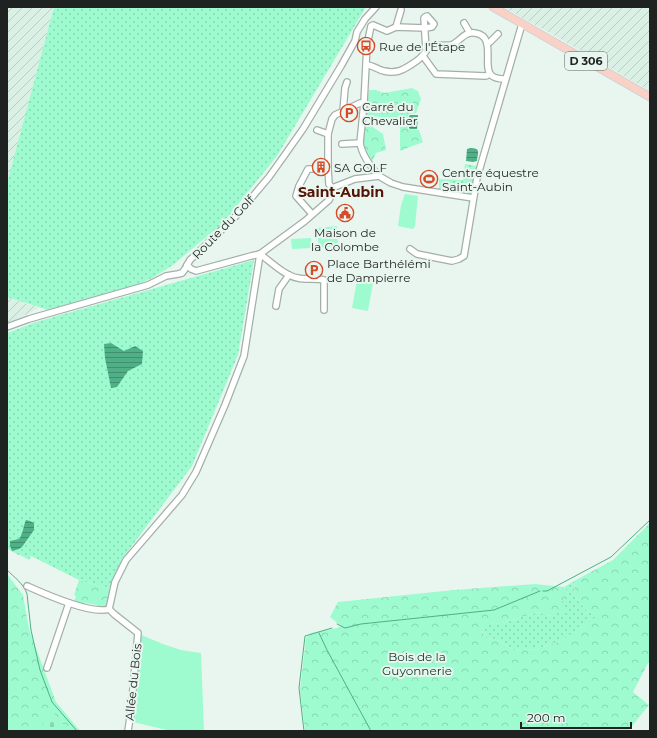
<svg xmlns="http://www.w3.org/2000/svg" width="657" height="738" font-family="Montserrat,sans-serif">
	<style>
		.industrial { fill: url(#industrial-furrows) }
		.grass { fill: url(#grass-dots) }
		.forest { fill: url(#forest-crowns) }
		.cemetery { fill: url(#cemetery-stones) }
		.pitch { fill: #9efbd0 }
		.water { fill: url(#water-rules) }
		.lines { fill: none; stroke-linecap: round; stroke-linejoin: round }
		.stream { stroke: #4fb087; stroke-width: 1 }
		.minor-casing { stroke: #a3afa9; stroke-width: 8 }
		.major-casing { stroke: #d2d3d3; stroke-width: 9 }
		.minor { stroke: #fff; stroke-width: 5.5 }
		.major { stroke: #fad1c7; stroke-width: 7 }
		.labels { text-anchor: middle; dominant-baseline: central; stroke-width: 4; stroke-linejoin: round; paint-order: stroke }
		.shield { fill: #e9f6ef; stroke: #5b625f; stroke-width: 1 }
		.shield-label { font-size: 11px; font-weight: bold; fill: #1e2321 }
		.poi-label { font-size: 12px; fill: #1e2321; stroke: #e9f6ef; text-anchor: start }
		.street-label { font-size: 12px; fill: #1e2321; stroke: #e9f6ef }
		.park-label { font-size: 12px; fill: #0d3827; stroke: #e9f6ef }
		.quarter-label { font-size: 14px; font-weight: bold; fill: #551303; stroke: #e9f6ef }
	</style>
	<defs>
		<pattern id="industrial-furrows" width="10" height="10" patternUnits="userSpaceOnUse"><rect width="10" height="10" fill="#daf0e4"/><path d="M-1 1l2-2M0 10L10 0M9 11l2-2" fill="none" stroke="#bbcec3"/></pattern>
		<pattern id="grass-dots" width="8" height="8" patternUnits="userSpaceOnUse"><rect width="8" height="8" fill="#9efbd0"/><path d="M2 2h.1M6 6h.1" fill="none" stroke="#88d7b2" stroke-width="1.8" stroke-linecap="round"/></pattern>
		<pattern id="forest-crowns" width="20" height="18" patternUnits="userSpaceOnUse"><rect width="20" height="18" fill="#9efbd0"/><path d="M2 6a3 3 0 1 1 6 0M12 15a3 3 0 1 1 6 0" fill="none" stroke="#88d7b2"/></pattern>
		<pattern id="cemetery-stones" width="16" height="16" patternUnits="userSpaceOnUse"><rect width="16" height="16" fill="#9efbd0"/><path d="M2 7V4a2 2 0 0 1 4 0v3zM10 15v-3a2 2 0 0 1 4 0v3z" fill="#88d7b2"/></pattern>
		<pattern id="water-rules" width="6" height="5" patternUnits="userSpaceOnUse"><rect width="6" height="5" fill="#4fb087"/><path d="M0 2.5h6" fill="none" stroke="#418f6e"/></pattern>
	</defs>
	<rect width="100%" height="100%" fill="#e9f6ef"/>
	<g class="industrial">
		<path d="M7,7H54L7,183Z"/>
		<path d="M504,7H650V91L543,29L524,19Z"/>
		<path d="M7,297L39,308L7,324Z"/>
	</g>
	<g class="grass">
		<path d="M54,7H366L277,156L223,223L173,265L154,277L137,285L48,310L7,297V183Z"/>
		<path d="M465,164L477,166L471,194L439,190V179L463,180Z"/>
		<path d="M254,260L238,355L192,466L122,559L112,582L111,589L79,580L31,556L29,560C21,555 14,554 7,548V333L36,322Z"/>
		<path d="M574,581L575,596L587,611L600,615L563,640L537,649L514,650L495,639L486,638L482,632L489,624L502,623L538,612L550,616L562,601L569,595L564,587Z"/>
	</g>
	<g class="forest">
		<path d="M412,88L418,91L421,99L416,113L409,114L408,116V129L419,130L423,142L400,151V128L395,118L366,116L369,90H376L384,93Z"/>
		<path d="M364,121L383,134L386,150L376,153L372,162L363,145Z"/>
		<path d="M650,523V663H648L633,692L649,705L628,731H305L300,690L306,638L311,633L337,628L341,626L330,617L338,602L454,590L535,584L564,587L569,595L562,601L563,611L550,616L538,612L502,623L490,624L482,632L486,638L495,639L514,650L537,649L563,640L599,615L587,611L575,596L574,581L613,560Z"/>
		<path d="M7,574L23,595L29,629L56,702L80,731H7Z"/>
		<path d="M79,580L111,589L107,605L104,609L97,608V605L84,603V605L74,602L76,596L74,595Z"/>
	</g>
	<path class="cemetery" d="M52,711L69,731H38Z"/>
	<g class="pitch">
		<path d="M405,194L418,196L415,226L413,229L398,226L401,205Z"/>
		<path d="M337,226L338,246L319,248L317,228Z"/>
		<path d="M311,238L312,248L292,249L291,239Z"/>
		<path d="M357,280L373,283L368,311L352,308Z"/>
		<path d="M139,634L163,644L181,650L201,653L204,731H171L133,722Z"/>
	</g>
	<g class="water">
		<path d="M410,115H418L417,129H410L409,128V116Z"/>
		<path d="M470,148C481,148 478,152 477,161L473,162L466,161L467,149Z"/>
		<path d="M111,343L124,351L135,346L143,351L142,364L128,371L117,387L111,388L105,358L104,344Z"/>
		<path d="M26,520L30,521L34,523V530L22,547L19,549L12,551L10,546V541L19,539C23,534 23,527 26,520Z"/>
	</g>
	<g class="lines">
		<g class="stream">
			<path d="M7,570C14,577 24,584 27,594L31,630L40,670L52,702L77,731"/>
			<path d="M543,591H547L611,557L650,520"/>
			<path d="M337,624L345,628L361,624L494,610L540,591"/>
			<path d="M319,633L327,650L371,731"/>
			<path d="M304,731L299,688L305,636L332,628"/>
		</g>
		<defs>
			<g id="minor">
				<path d="M464,23L470,33"/>
				<path d="M396,27L401,10"/>
				<path d="M487,44L490,42L498,34"/>
				<path d="M423,56L436,74L486,76L490,74"/>
				<path d="M366,65C373,65 378,70 384,71C388,72 395,72 399,71C405,69 418,61 422,56C426,53 427,47 432,46C438,44 445,46 451,45C460,42 464,31 475,33C497,36 482,66 491,75C494,78 501,79 505,79"/>
				<path d="M343,111L345,88L347,82"/>
				<path d="M317,130L328,134"/>
				<path d="M342,144L360,143"/>
				<path d="M379,176C371,167 362,156 360,143L364,103L367,45L371,26L373,25L387,31L396,27L425,28L432,27L434,24L427,16L425,17L424,18L426,50"/>
				<path d="M332,188L329,184L328,169V134L332,119L335,115L360,103H364"/>
				<path d="M312,214L296,196L299,186L308,169H328"/>
				<path d="M410,249L417,254L452,261L459,259L464,256L477,178L484,154L522,24"/>
				<path d="M260,254C271,262 285,276 298,278C306,280 315,278 324,280V310"/>
				<path d="M187,265L191,269L196,271L251,256L260,254L305,221L329,200L331,196L332,188L355,179L379,176L391,183L403,187L473,198"/>
				<path d="M276,306L279,289L289,275"/>
				<path d="M7,327L29,319L148,285L166,276L178,274L182,273L185,269L190,260L237,215L269,177L284,156L303,129L341,66L355,41L357,32L365,19L376,7"/>
				<path d="M27,586C45,594 91,615 109,609"/>
				<path d="M109,609L115,582L126,560L182,495L196,472L225,405L244,356L260,254"/>
				<path d="M109,609L114,614L138,633L131,711L128,731"/>
				<path d="M47,668L69,603"/>
			</g>
			<path id="major" d="M493,7L650,97"/>
		</defs>
		<use href="#minor" class="minor-casing"/>
		<use href="#major" class="major-casing"/>
		<use href="#minor" class="minor"/>
		<use href="#major" class="major"/>
	</g>
	<defs>
		<symbol id="bus-ring" viewBox="-11 -11 22 22"><circle r="9.5" fill="#e9f6ef" stroke="#d54b28" stroke-width="1.5"/><path d="M-5-6H5V4H4V6H2V4H-2V6H-4V4H-5ZM-3.5-4V0h7V-4ZM-3.5 1.2v1.5H-2V1.2ZM2 1.2v1.5H3.5V1.2Z" fill="#d54b28"/></symbol>
		<symbol id="parking-ring" viewBox="-11 -11 22 22"><circle r="9.5" fill="#e9f6ef" stroke="#d54b28" stroke-width="1.5"/><path d="M-3.5-5.5H1a3.5 3.5 0 0 1 0 7H-1V5.5H-3.5ZM-1-3.4V-.6H.8a1.4 1.4 0 0 0 0-2.8Z" fill="#d54b28"/></symbol>
		<symbol id="building-ring" viewBox="-11 -11 22 22"><circle r="9.5" fill="#e9f6ef" stroke="#d54b28" stroke-width="1.5"/><path d="M-4-6H4V6H1V3H-1V6H-4ZM-2.5-4.3h1.7v1.8h-1.7ZM.8-4.3h1.7v1.8H.8ZM-2.5-1h1.7V.8h-1.7ZM.8-1h1.7V.8H.8Z" fill="#d54b28"/></symbol>
		<symbol id="stadium-ring" viewBox="-11 -11 22 22"><circle r="9.5" fill="#e9f6ef" stroke="#d54b28" stroke-width="1.5"/><path d="M0-5a6.5 5 0 1 0 0 10a6.5 5 0 1 0 0-10ZM-3.5-1.8h7v3.6h-7Z" fill="#d54b28"/></symbol>
		<symbol id="civic-ring" viewBox="-11 -11 22 22"><circle r="9.5" fill="#e9f6ef" stroke="#d54b28" stroke-width="1.5"/><path d="M-.6-6.5H3V-4.5H.6V-3L4-1V1h2V6H-6V1h2V-1L-.6-3ZM-1.2 2.5V6h2.4V2.5Z" fill="#d54b28"/></symbol>
	</defs>
	<g fill-rule="evenodd">
		<use href="#bus-ring" x="356" y="36" width="20" height="20"/>
		<use href="#parking-ring" x="339" y="103" width="20" height="20"/>
		<use href="#building-ring" x="311" y="157" width="20" height="20"/>
		<use href="#stadium-ring" x="419" y="169" width="20" height="20"/>
		<use href="#civic-ring" x="335" y="203" width="20" height="20"/>
		<use href="#parking-ring" x="304" y="260" width="20" height="20"/>
	</g>
	<g class="labels">
		<rect class="shield" x="565" y="52" width="42" height="18" rx="3"/>
		<g class="shield-label">
			<text x="586" y="61">D 306</text>
		</g>
		<g class="poi-label">
			<text x="379" y="46">Rue de l'Étape</text>
			<text x="362" y="106">Carré du<tspan x="362" dy="14">Chevalier</tspan></text>
			<text x="334" y="167">SA GOLF</text>
			<text x="442" y="172">Centre équestre<tspan x="442" dy="14">Saint-Aubin</tspan></text>
			<text x="345" y="232" text-anchor="middle">Maison de<tspan x="345" dy="14">la Colombe</tspan></text>
			<text x="327" y="263">Place Barthélémi<tspan x="327" dy="14">de Dampierre</tspan></text>
		</g>
		<g class="street-label">
			<text transform="translate(223 227) rotate(-46)">Route du Golf</text>
			<text transform="translate(133 682) rotate(-84)">Allée du Bois</text>
		</g>
		<g class="park-label">
			<text x="417" y="656">Bois de la<tspan x="417" dy="14">Guyonnerie</tspan></text>
		</g>
		<g class="quarter-label">
			<text x="341" y="192">Saint-Aubin</text>
		</g>
	</g>
	<rect width="657" height="738" fill="none" stroke="#1e2321" stroke-width="16"/>
	<path d="M521 722v6h110v-6" fill="none" stroke="#1e2321" stroke-width="2"/>
	<text x="527" y="722" font-size="12" fill="#1e2321" stroke="#e9f6ef" stroke-width="3" paint-order="stroke">200 m</text>
</svg>
